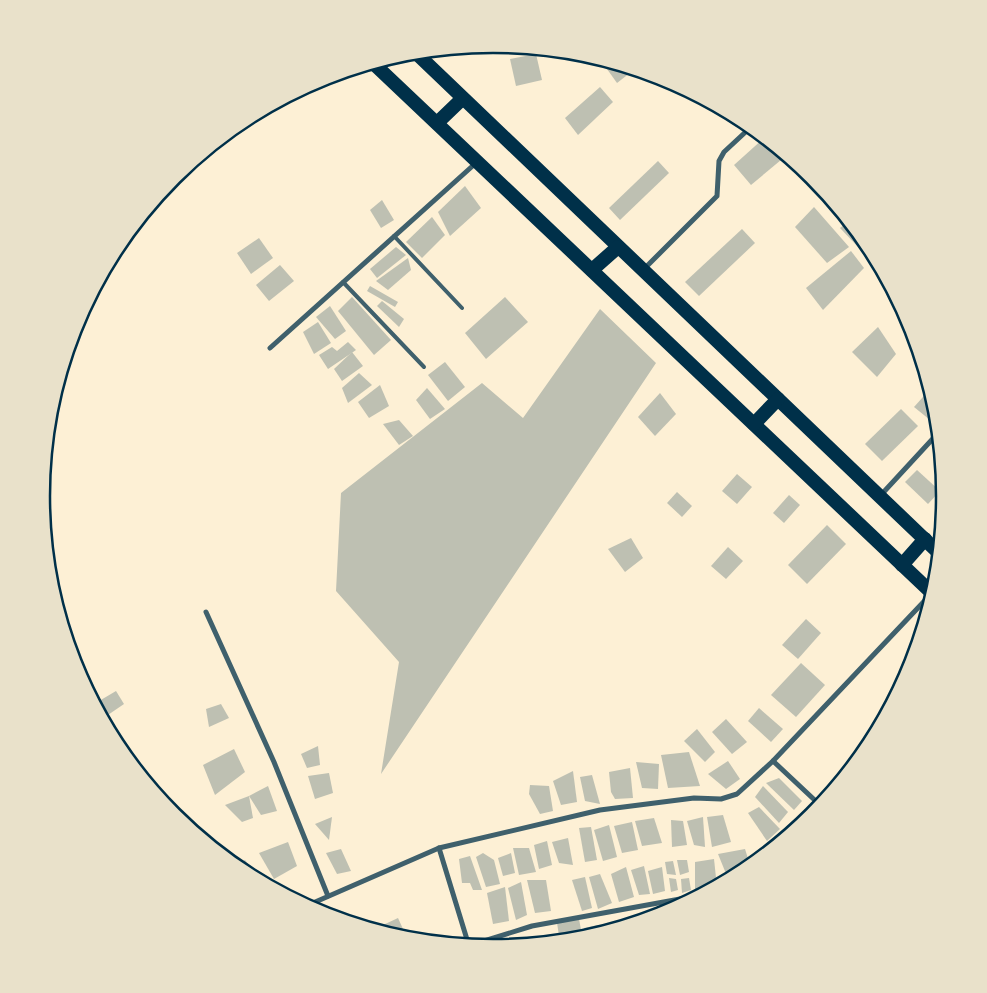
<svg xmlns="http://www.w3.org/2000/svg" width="987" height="993" font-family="Rubik,sans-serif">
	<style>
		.building { fill: #bec0b2 }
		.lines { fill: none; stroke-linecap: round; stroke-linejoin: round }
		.service { stroke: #3f606c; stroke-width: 4 }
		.minor { stroke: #3f606c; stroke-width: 5 }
		.trunk { stroke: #003049; stroke-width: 14 }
		.rim { fill: none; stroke: #003049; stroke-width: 2.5 }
	</style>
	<rect width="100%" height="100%" fill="#fdf0d5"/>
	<g class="building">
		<path d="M536,54L542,80L516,86L510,59Z"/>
		<path d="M605,60L613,62L635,69L617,83L602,62Z"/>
		<path d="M664,78L667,79L676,84L673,86Z"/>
		<path d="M600,87L613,102L578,135L565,118Z"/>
		<path d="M765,137L787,155L751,185L734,165Z"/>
		<path d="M658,161L669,173L620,220L609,208Z"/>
		<path d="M465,186L481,208L450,236L438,212Z"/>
		<path d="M382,200L394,220L381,228L370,210Z"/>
		<path d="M814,207L849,247L827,263L795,227Z"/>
		<path d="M432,217L445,235L422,258L406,242Z"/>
		<path d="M849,221L866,241L859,248L840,228Z"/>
		<path d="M742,229L755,243L699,296L685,282Z"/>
		<path d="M259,238L273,258L251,274L237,253Z"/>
		<path d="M396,247L406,255L377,278L370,269Z"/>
		<path d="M851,251L864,268L823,310L806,288Z"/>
		<path d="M408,258L411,270L388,290L376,281Z"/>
		<path d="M280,265L294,281L269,301L256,285Z"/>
		<path d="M370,286L398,302L395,307L367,291Z"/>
		<path d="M352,297L391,340L374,355L338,311Z"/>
		<path d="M505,297L528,322L486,359L465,333Z"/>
		<path d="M382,301L404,319L399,327L377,306Z"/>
		<path d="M330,306L346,331L335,339L316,317Z"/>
		<path d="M600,309L656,363L381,774L399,662L336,591L341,493L482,383L523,418Z"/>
		<path d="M318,322L331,343L314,354L303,332Z"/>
		<path d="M878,327L896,354L877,377L852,352Z"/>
		<path d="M917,341L921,357L912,345Z"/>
		<path d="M348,342L356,350L328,369L319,355L332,347L337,351Z"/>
		<path d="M352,352L363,366L342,381L334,369Z"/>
		<path d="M445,362L465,387L448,401L428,375Z"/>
		<path d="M359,373L372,385L348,403L342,388Z"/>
		<path d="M380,385L389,406L369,418L358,402Z"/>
		<path d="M427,388L445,409L430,419L416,400Z"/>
		<path d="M931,388L937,409L938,421L935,424L914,407Z"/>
		<path d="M660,393L676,414L655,436L638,417Z"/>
		<path d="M901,409L918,426L882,461L865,444Z"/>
		<path d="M399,420L413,436L399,445L383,424Z"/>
		<path d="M917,470L940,491L928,504L905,482Z"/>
		<path d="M737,474L752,487L737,504L722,491Z"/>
		<path d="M677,492L692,506L682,517L667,503Z"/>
		<path d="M789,495L800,505L784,523L773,513Z"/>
		<path d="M827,525L846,544L807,584L788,565Z"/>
		<path d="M631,538L643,558L625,572L608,549Z"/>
		<path d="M728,547L743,561L726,579L711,566Z"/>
		<path d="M806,619L821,633L798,659L782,645Z"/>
		<path d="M801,663L825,685L796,717L771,695Z"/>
		<path d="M84,670L86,690L78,674Z"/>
		<path d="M116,691L124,704L102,719L94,704Z"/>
		<path d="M221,704L229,718L209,727L206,709Z"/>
		<path d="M759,708L783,729L771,742L748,721Z"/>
		<path d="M726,719L747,742L732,754L712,732Z"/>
		<path d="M697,729L715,752L705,762L684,741Z"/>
		<path d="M874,732L877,734L869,748L862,757L856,750Z"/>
		<path d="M120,737L122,748L119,750L113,739Z"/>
		<path d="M318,746L320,765L307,768L301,754Z"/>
		<path d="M234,749L245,772L215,795L203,765Z"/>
		<path d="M689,752L700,786L668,788L661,755Z"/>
		<path d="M728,761L740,779L726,789L708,774Z"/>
		<path d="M636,762L659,764L658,789L642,788Z"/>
		<path d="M630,768L633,798L615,799L611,792L609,772Z"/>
		<path d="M573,771L577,802L561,805L553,781Z"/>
		<path d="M329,773L333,793L315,799L308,776Z"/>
		<path d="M592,775L600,804L585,801L580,777Z"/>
		<path d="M779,778L802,801L794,810L766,783Z"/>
		<path d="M530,785L549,786L553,811L540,814L529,794Z"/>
		<path d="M268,786L277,811L261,815L249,796Z"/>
		<path d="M763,786L788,812L779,823L755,797Z"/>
		<path d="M249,796L253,818L242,822L225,805Z"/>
		<path d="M759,807L780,829L767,841L748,813Z"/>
		<path d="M723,815L731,842L712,847L707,817Z"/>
		<path d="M806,815L810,819L796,831L793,828Z"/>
		<path d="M332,817L329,840L315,824Z"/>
		<path d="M703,817L705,847L694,845L687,821Z"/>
		<path d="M654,818L662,843L642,846L635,821Z"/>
		<path d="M671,820L683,821L687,845L672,847Z"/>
		<path d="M632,822L638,850L622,853L614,826Z"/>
		<path d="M609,825L617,857L603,861L594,830Z"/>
		<path d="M591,827L597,860L585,862L579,828Z"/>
		<path d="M791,833L778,845L776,842Z"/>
		<path d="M568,838L573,865L559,863L552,842Z"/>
		<path d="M547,841L552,865L539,869L534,845Z"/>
		<path d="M288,842L297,866L274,879L259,853Z"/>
		<path d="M513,848H529L536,872L519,875Z"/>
		<path d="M768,848L771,851L760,860H759Z"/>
		<path d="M341,849L351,871L337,874L326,853Z"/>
		<path d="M745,849L751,868L729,881L718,854Z"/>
		<path d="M483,853L494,860L500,884L486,887L476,857Z"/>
		<path d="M511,853L515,873L503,876L498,858Z"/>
		<path d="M470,856L482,890H473L470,883H462L459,859Z"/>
		<path d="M714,859L717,887L695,891V862Z"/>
		<path d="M245,860L263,884L242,872L234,866Z"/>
		<path d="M677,860H687L689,872L680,875Z"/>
		<path d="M673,861L676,875L667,874L665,862Z"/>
		<path d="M644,866L650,894L639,895L631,870Z"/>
		<path d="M626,867L634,897L619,902L611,874Z"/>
		<path d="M662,867L665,891L653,894L648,871Z"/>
		<path d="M600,874L612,903L598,909L589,877Z"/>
		<path d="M585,877L592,908L582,911L572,880Z"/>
		<path d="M669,878L676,879L678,890L671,892Z"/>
		<path d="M689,878L691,890L682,893L681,879Z"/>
		<path d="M527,880H546L551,911L535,913Z"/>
		<path d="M521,882L527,915L516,920L508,888Z"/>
		<path d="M505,887L509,921L493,924L487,893Z"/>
		<path d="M398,918L408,940L388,935L383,925Z"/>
		<path d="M579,919L583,940L560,942L557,923Z"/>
		<path d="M598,925L599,935L586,939L584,928Z"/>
	</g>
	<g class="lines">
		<g class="service">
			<path d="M394,236L462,308"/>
			<path d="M343,282L424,367"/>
		</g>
		<g class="minor">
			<path d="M203,152L294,93"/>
			<path d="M643,270L717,196L719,161L724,152L752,126"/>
			<path d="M270,348L477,162"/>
			<path d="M880,496L939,432"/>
			<path d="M206,612L274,762L328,896"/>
			<path d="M773,761L821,806"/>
			<path d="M439,848L469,946"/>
			<path d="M306,906L439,848L600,810L694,798L721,799L737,794L773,761L932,593"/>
			<path d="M468,946L532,926L691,897L697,898"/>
		</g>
		<g class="trunk">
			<path d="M415,52L940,554"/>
			<path d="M373,63L934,595"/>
			<path d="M437,123L462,99"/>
			<path d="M592,270L618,247"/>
			<path d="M754,424L778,399"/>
			<path d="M902,565L925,539"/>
		</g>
	</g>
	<path d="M0 0H987V993H0ZM50 496a443 443 0 1 1 886 0a443 443 0 1 1-886 0Z" fill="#e9e1ca" fill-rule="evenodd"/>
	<path class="rim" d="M50 496a443 443 0 1 1 886 0a443 443 0 1 1-886 0Z"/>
</svg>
